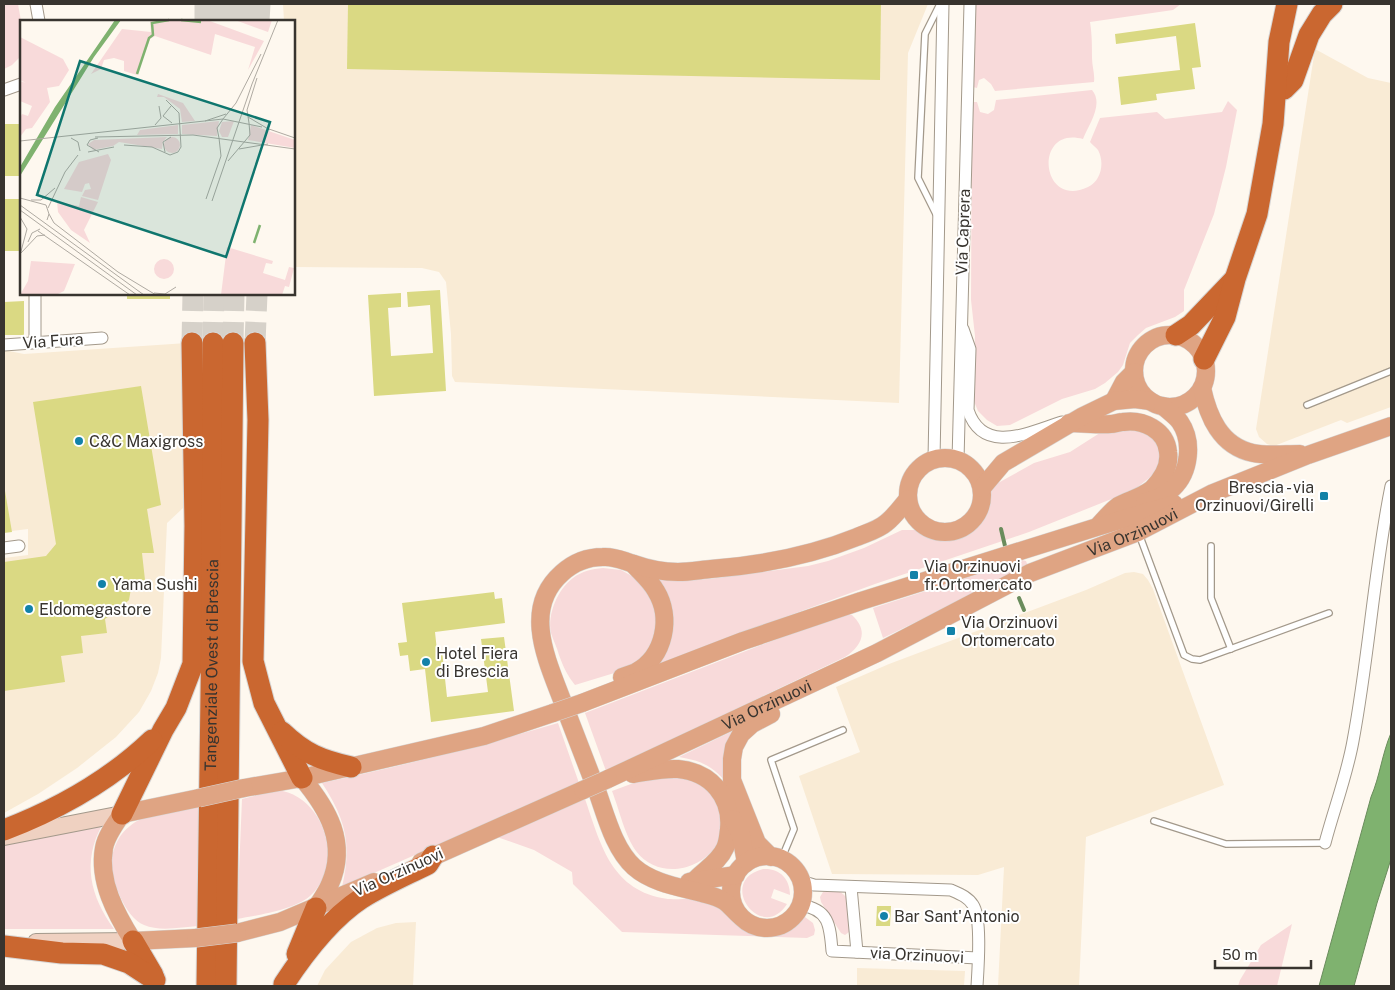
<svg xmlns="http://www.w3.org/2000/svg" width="1395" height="990" font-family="'Public Sans',sans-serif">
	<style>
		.built { fill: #f9ebd5 }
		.green { fill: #f8dada }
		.water { fill: #7fb26f; stroke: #6a8c5c }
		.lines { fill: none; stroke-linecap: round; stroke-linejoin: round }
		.stream { stroke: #6a8c5c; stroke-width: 4 }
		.building { fill: #dad983 }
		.highway-tunnel { stroke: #d6d1c9; stroke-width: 21; stroke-dasharray: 21 11; stroke-linecap: butt }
		.lane-casing { stroke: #a3998b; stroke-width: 8 }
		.street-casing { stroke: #a3998b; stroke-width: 13 }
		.secondary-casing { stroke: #a3998b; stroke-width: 18 }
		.primary-casing { stroke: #d7d6d5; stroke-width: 19 }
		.highway-casing { stroke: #d7d6d5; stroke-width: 23 }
		.lane { stroke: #fff; stroke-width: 5.5 }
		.street { stroke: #fff; stroke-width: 11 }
		.secondary { stroke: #efd1c1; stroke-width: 16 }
		.primary { stroke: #dfa483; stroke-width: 18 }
		.highway { stroke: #ca6730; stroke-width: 21 }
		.primary-bridge-casing { stroke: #d7d6d5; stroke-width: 19; stroke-linecap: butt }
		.primary-bridge { stroke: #dfa483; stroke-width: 18 }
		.poi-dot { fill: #1282a9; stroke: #fff; stroke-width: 2 }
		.labels { text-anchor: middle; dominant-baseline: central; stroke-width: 4; stroke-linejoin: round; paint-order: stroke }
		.street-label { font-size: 16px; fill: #38342f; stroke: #fff }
		.poi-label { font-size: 16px; fill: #38342f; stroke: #fff; text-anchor: start }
		.inset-river { fill: none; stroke: #7fb26f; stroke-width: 2.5 }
		.inset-road { fill: none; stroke: #afaaa2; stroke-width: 1 }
		.view { fill: #0f766e; fill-opacity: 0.15; stroke: #0f766e; stroke-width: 2.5 }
		.inset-edge { fill: none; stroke: #38342f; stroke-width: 2.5 }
	</style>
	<rect width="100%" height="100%" fill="#fef8ef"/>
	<g class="built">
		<path d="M283,4H928L908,53L899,403L455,382L452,376L451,334L446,282L439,272L422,268L294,267V21H284Z"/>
		<path d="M1315,49L1368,78L1391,83V407L1347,423L1341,420L1274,446L1267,444L1259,437L1256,429Z"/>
		<path d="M187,343L183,508L167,523L161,658L158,673L151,691L139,712L116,737L77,768L38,794L4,813V558L28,555V529L4,532V350L24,354Z"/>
		<path d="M1134,572L1143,574L1148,580L1153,589L1224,785L1086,837L1079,986H998L1004,867L978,875L832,874L799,776L860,752L836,687L889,664L1086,590L1125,573Z"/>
		<path d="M416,922L413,986H317L325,970L351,942L377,928L396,923Z"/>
		<path d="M857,968L965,971L964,986H857Z"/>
	</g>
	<g class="green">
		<path d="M4,4H18L21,21V56L12,65L4,69Z"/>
		<path d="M976,4H1181L1173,10L1090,22C1092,35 1092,45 1092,58C1092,66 1095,74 1094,82L995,91L991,84L984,78L979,80L977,88L973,87Z"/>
		<path d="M1092,90C1104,104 1089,124 1083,139C1033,125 1040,210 1088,187C1101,181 1105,163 1098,150C1096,147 1092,145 1090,142L1100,118L1157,112L1165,119L1222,112L1228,101L1237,110L1226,167L1214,214L1184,290V311L1175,317L1146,328L1138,335L1130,343L1123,365L1118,372L1105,383L1095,389L1062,399L1010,425L997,426L987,420L978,411L973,399L975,336L971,300L972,102H977L980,112L988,114L994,110L996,100Z"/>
		<path d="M1133,424L1162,444L1159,463L1154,474L1134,490L1029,532L875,584L706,646L649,669L662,655L656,578L688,580L709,579L808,566L828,561L864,548L902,530H920L941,536H953L965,533L974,528L982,519L992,489L998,483L1034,463L1070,452L1106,429Z"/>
		<path d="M1022,560L1026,561L1028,566L1025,569L883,638L873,608Z"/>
		<path d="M603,568L621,570L639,580L658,608L655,642L634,667L575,685C567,675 563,666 559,655C557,647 553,640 551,633C547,614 558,589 573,578C582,571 592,569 603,568Z"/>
		<path d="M846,615H852C869,631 862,646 845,657L606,771L585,713L811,626Z"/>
		<path d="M558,723L579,783L342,887C352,844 346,820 322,783C402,766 480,746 558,723Z"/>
		<path d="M735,730L729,785C712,766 703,761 679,757Z"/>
		<path d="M677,773C684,776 707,785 711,790C714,793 716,800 718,804C742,855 668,893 636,851C625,836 619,809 612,791L658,774Z"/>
		<path d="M277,790C324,795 346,864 310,896C294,910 258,915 237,919L242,799Z"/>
		<path d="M585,799C600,842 610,888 662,898C675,901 688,897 700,899C731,906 741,941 779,931C789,928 795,920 805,917L813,923L815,930L814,935L807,938L622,932L573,884L572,872L534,850L497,837Z"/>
		<path d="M200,807L198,926C182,927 160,932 144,925C125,917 110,879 112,859C113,847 120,833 130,826C144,813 180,811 200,807Z"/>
		<path d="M102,825C82,862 90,896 114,929H4V845Z"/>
		<path d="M763,869C779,868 790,878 790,895L774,889L771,898L787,904C762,944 715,881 763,869Z"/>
		<path d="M830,889C853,892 855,914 849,932L845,935L841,933L821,902L820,897L823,892Z"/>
		<path d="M1292,924L1277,986H1238L1240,980L1261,945Z"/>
	</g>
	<path class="water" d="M1391,733V859L1377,903L1354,986H1319L1371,797C1380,776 1382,754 1391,733Z"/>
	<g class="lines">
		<g class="stream">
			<path d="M1001,529L1005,546"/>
			<path d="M1019,598L1024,610"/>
		</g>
	</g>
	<g class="building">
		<path d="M348,4H881L880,80L347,69Z"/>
		<path d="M1195,23L1201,67L1192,68L1195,89L1156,94L1157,100L1121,105L1118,77L1180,70L1176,36L1116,44L1115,34Z"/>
		<rect x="4" y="124" width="17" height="52"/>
		<rect x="4" y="199" width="17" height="52"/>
		<path d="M440,290L446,391L374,396L368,295L401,293V307L388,308L391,356L433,353L430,305L408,307L407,292Z"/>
		<rect x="127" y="294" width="43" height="5"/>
		<path d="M24,301V335H4V302Z"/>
		<path d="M141,386L161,505L147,509L154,553H142L145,580L132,583L129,600L118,610L105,619L107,633L81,636L83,653L61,656L65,682L4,691V562L46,556L56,544L33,402Z"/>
		<path d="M4,485L12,532L4,533Z"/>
		<path d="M494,592L495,599L502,598L505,623L435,632L437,651H442L447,697L488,692L481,639L504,637L514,711L431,722L425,669L410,671L408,655L400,656L398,643L407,642L402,603Z"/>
		<path d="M877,906H891L890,926H876Z"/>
	</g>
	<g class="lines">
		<g class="highway-tunnel">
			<path d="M205,21V4"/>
			<path d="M220,21L221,4"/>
			<path d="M239,21L240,4"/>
			<path d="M259,21L260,4"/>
			<path d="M192,343L193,294"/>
			<path d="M213,343L214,294"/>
			<path d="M233,343L234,294"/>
			<path d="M255,343L257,294"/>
		</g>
		<defs>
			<g id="lane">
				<path d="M936,214L918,178L925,34L940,4"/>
				<path d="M1307,405L1391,371"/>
				<path d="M1139,534L1184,655L1192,659L1200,660L1329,613"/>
				<path d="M1211,546V598L1231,649"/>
				<path d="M1154,821L1226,844L1325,843"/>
				<path d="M781,860L794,829L771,760L843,730"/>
			</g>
			<g id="street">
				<path d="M36,4L39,21"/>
				<path d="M4,90L21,84"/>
				<path d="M963,329L970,349L968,410C983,456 1030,432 1062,422"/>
				<path d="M35,342V294"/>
				<path d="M4,345L102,338"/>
				<path d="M934,459L943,4"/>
				<path d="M958,460L970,4"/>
				<path d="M4,548L19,546"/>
				<path d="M1325,843C1334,809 1347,775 1353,741C1369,656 1374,570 1391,486"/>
				<path d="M801,881L814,885L951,890C960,894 968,897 973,905C982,918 978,969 977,986"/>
				<path d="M851,887L857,952"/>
				<path d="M800,905C829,909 830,925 832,951L978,958"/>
			</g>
			<g id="secondary">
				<path d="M4,837L122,814"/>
				<path d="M36,942L133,941"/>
			</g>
			<g id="primary">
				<circle cx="1170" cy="371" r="36"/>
				<path d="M1202,388C1208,416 1220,446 1253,453C1267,456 1285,454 1300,454"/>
				<path d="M1114,401L1124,382L1134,372"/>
				<path d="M1069,423C1083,423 1098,425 1111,424C1115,424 1119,422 1123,422C1143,419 1166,430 1168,452C1170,466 1162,479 1152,489C1142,497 1129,500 1118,506C1111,511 1105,519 1099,525"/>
				<circle cx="945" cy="495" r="37"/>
				<path d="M982,488L1003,463L1083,416L1114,401L1135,399L1150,401"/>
				<path d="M1145,502C1155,499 1165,496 1173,488C1190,472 1193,441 1180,422C1176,416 1168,411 1163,406"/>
				<path d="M622,677C626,675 632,674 636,672C665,656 672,617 656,591C650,580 641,573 633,564"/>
				<path d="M582,703L743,641L861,601L1097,527L1174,504"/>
				<path d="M771,714L752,724L741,734L734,747L732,759V780L757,843L771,857"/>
				<path d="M633,774C647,772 663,768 678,769C711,772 732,797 729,829C728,836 728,842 725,848C719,862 704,870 694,881"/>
				<path d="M302,778C328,809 348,843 330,884C327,892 321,900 316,908"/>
				<path id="s1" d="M608,779L877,653L1030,573L1138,532L1213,493L1308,455L1391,426"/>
				<path d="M244,788L302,778L484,736L553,713"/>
				<path d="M733,819L741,835L746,863"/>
				<circle cx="767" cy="892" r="36"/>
				<path d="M421,862L583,790"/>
				<path d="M689,882L736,875"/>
				<path d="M739,915C734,911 730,905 724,901C718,897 709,895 702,893C679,887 652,883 634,867C614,849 606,816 597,791C586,763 576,736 565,708C549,664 520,610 562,573C573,563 588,557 603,557C615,556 623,561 634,564C648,569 663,572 678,572C689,572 700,570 711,569C761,565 810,556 857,537C866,533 878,530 886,523C894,517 901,507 908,499"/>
				<path d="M237,933L280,922L374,882"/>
				<path d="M196,938L133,941C116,914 98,881 104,848C106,836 115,824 122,814L199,798"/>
			</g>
			<g id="highway">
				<path d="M1284,89L1293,80L1309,35L1322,14L1332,4"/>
				<path d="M1176,335L1191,325L1233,281"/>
				<path d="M255,343L258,420L253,661L264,703L302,778"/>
				<path d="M1204,359L1225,317L1235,279L1257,214L1273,124L1279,42L1287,4"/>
				<path d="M282,732C305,754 321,760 351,767"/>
				<path d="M122,814L163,730L176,708L193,664L195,526L192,343"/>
				<path d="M4,830C59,809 109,781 152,740"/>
				<path d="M133,941L153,975"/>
				<path d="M4,946L62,953L103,954L129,963L155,980"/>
				<path d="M297,954L316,908"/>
				<path d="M284,984C305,952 330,919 362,898C383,885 406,875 428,864L433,856"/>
				<path id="s2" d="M207,986L212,623L213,343"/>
				<path d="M226,986L233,343"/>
			</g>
		</defs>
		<use href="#lane" class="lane-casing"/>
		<use href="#street" class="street-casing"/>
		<use href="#secondary" class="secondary-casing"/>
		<use href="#primary" class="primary-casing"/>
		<use href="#highway" class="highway-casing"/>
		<use href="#lane" class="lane"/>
		<use href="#street" class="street"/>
		<use href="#secondary" class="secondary"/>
		<use href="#primary" class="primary"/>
		<use href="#highway" class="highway"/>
		<defs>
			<g id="primary-bridge">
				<path d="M553,713L582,703"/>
				<path d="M583,790L608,779"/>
				<path d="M199,798L244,788"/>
				<path d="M196,938L237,933"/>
			</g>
		</defs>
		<use href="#primary-bridge" class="primary-bridge-casing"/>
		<use href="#primary-bridge" class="primary-bridge"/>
	</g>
	<g class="poi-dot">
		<circle cx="79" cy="441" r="5"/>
		<rect x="1319" y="491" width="10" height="10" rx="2.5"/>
		<rect x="909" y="570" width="10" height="10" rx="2.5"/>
		<circle cx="102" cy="584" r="5"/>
		<circle cx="29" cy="609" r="5"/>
		<rect x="946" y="626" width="10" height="10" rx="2.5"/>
		<circle cx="426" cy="662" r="5"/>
		<circle cx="884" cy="916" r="5"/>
	</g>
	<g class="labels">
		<g class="street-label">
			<text transform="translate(963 232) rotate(-88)">Via Caprera</text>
			<text transform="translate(53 341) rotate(-4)">Via Fura</text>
			<text stroke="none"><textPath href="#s1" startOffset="580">Via Orzinuovi</textPath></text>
			<text stroke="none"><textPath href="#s2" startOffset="321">Tangenziale Ovest di Brescia</textPath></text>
			<text stroke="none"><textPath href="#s1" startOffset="175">Via Orzinuovi</textPath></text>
			<text transform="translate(398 872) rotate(-24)">Via Orzinuovi</text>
			<text transform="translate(917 955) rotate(3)">via Orzinuovi</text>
		</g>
		<g class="poi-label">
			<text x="89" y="441">C&amp;C Maxigross</text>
			<text x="1314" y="487" text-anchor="end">Brescia - via<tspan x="1314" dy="18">Orzinuovi/Girelli</tspan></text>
			<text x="924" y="566">Via Orzinuovi<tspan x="924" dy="18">fr.Ortomercato</tspan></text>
			<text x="112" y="584">Yama Sushi</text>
			<text x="39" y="609">Eldomegastore</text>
			<text x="961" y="622">Via Orzinuovi<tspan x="961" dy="18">Ortomercato</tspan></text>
			<text x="436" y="653">Hotel Fiera<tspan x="436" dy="18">di Brescia</tspan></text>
			<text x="894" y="916">Bar Sant'Antonio</text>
		</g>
	</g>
	<g transform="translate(20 20)">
		<rect width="275" height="275" fill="#fef8ef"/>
		<path d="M124,0H187L244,21L228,50L235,27L195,14L191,35L135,16L130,19L117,55L104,51V41L94,38L84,40L81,49L71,54L102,9L131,12L130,1ZM215,0H252L248,12ZM0,17L43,39L49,50L39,66L27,68L30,82L12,108L6,109L0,117V98L2,94L8,96L12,86L0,81V61L6,63L0,60ZM138,74L163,83L175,101L162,102L160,89L144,77H137ZM199,101L197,116L162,114V105ZM214,101L208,117H202L199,111L202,102ZM158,105V114L117,115L120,110ZM231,105L275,120V128L228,120ZM147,117L143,122L142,129L99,122L93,126L73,130L68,124L74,120ZM144 125a8 8 0 1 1 16 0a8 8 0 1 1-16 0ZM88,134L91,140L78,180L62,176L65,170L71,169L69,163L65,164L62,172L44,169L59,142ZM61,177L78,182L64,210L70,223L51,210L38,192L37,182L59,186ZM207,227L253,241L252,244L246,243L243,253L265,260L269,247L274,248L269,267L265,266L262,275H201ZM134 249a10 10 0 1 1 20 0a10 10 0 1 1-20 0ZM11,241L55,244L44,271L36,275H0L8,261Z" fill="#f8dada"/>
		<path d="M95,0H101L74,37L0,156V147L35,87Z" fill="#7fb26f"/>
		<path class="inset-river" d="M161,0L181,2M117,54L129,18L133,15L132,3L149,0M234,223L240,205"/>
		<path class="inset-road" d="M151,86L143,96L152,103M228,97L250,110M203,99L216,83L241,34M185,101L206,94M229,103L227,90L237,58M135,105L141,98L139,86M249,109L275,118M75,117L173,115L275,129M51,118L58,122L60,131M78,118L70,120L67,125L79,132M199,118L197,108L203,99M0,121L203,99L242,107M225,121L230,115L229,103M104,125L132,127L150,135L158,132L161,127L159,93L146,80M219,129L248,124M68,132L94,127M145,132L143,122L151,117M208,141L225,121M0,178L26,185L29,194L27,200M186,179L201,136L199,118M11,180H21L35,168M192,181L232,64L258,0M0,185L124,275M28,188L45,152L58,135M0,190L117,275M29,194L34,203L98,252L136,275M0,197L7,209L0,235M18,211L110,275M8,222L12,213L20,209M1,233L17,216L25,215M134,273L145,274L156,267"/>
		<path class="view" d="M60,41L250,102L206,237L17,175Z"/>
		<rect width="275" height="275" class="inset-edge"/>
	</g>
	<rect width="1395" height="990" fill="none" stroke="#38342f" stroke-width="10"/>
	<path d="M1215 960v8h96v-8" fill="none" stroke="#38342f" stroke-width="2.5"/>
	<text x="1222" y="960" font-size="15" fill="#38342f" stroke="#ffffff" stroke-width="4" paint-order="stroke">50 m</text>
</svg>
